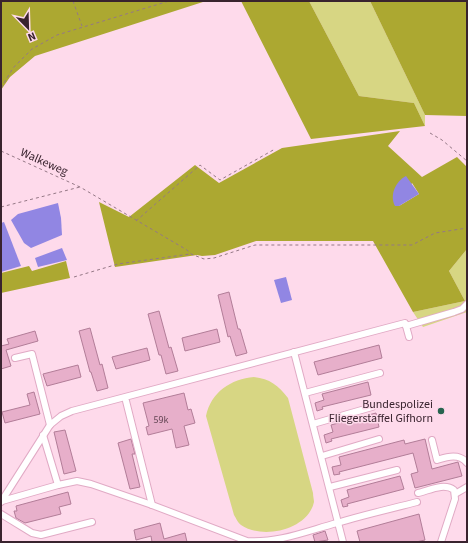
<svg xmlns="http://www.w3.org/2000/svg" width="468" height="543" font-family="'Source Sans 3',sans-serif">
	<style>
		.green { fill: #d7d683 }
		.forest { fill: #aca831; fill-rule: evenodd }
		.water { fill: #9186e3 }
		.building { fill: #e7afca; stroke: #b27d98 }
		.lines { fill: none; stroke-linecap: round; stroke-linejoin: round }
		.minor-casing { stroke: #e1aac5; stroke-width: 8 }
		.path { stroke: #957886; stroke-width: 1; stroke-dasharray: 3 3; stroke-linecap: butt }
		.minor { stroke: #fff; stroke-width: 6 }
		.poi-dot { fill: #27644f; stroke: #fedaeb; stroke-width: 1.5 }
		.labels { text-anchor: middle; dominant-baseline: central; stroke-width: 3; stroke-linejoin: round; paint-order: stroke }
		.number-label { font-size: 10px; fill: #644655 }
		.street-label { font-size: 12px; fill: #39232e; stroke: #fedaeb }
		.poi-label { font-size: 12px; fill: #39232e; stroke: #fedaeb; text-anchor: end }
	</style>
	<rect width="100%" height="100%" fill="#fedaeb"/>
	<g class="green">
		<path d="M309,1H370L425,115V126L414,103L359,96Z"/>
		<path d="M467,249V312L423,327L413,312L465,301L449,271Z"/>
		<path d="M254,377C270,379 278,385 288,398L313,493C313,496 314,500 314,502C308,530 262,540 241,525C238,523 236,518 234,515L206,416C211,392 231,379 254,377Z"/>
	</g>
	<g class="forest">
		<path d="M1,1H206L35,56L10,77L1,90Z"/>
		<path d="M241,1H309L359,96L414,103L425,126L311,139Z"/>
		<path d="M370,1H467V116L425,115Z"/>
		<path d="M400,131L388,146L422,177L457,157L467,167V249L449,271L465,301L413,312L373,241H256L215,255L202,256L197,255L115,267L99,202L129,217L195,165L219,183L282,148ZM412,183L419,194L399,206Z"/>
		<path d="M66,261L70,278L1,293V273L29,266L32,271Z"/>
	</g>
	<g class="water">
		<path d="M406,176L419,194L399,206H395C389,195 396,181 406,176Z"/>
		<path d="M58,203L61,218L62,235L31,248L24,243L11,220L18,214Z"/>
		<path d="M4,222L21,266L1,272V223Z"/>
		<path d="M62,248L67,260L38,267L35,258Z"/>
		<path d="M286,277L292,300L281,303L274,280Z"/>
	</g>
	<g class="building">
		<path d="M229,292L238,329H240L247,353L236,356L230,336L228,337L218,295Z"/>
		<path d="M159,311L169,348L171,347L178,371L166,374L161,355H159L148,314Z"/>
		<path d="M90,328L100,365L102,364L108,388L97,391L91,372H90L79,331Z"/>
		<path d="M217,329L220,342L185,351L182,338Z"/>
		<path d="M35,331L38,341L6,350L11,366L1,369V346L9,344L7,339Z"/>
		<path d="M379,345L382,358L318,375L314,362Z"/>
		<path d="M147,348L150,360L116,369L112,357Z"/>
		<path d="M78,365L81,377L47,386L43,374Z"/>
		<path d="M368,382L371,395L322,407L323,409L317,411L315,403L324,400L322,394Z"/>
		<path d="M34,392L40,414L5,423L2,412L30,405L27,394Z"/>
		<path d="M184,393L188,410L191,409L195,423L184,426L189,445L176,448L172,429L148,435L146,427L149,426L143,403Z"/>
		<path d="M376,413L379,427L331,439L332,441L326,443L324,435L333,432L331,425Z"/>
		<path d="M65,430L76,471L64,474L54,432Z"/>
		<path d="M131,439L135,454H132L140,487L130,489L118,443Z"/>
		<path d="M425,439L432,469L458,462L462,476L415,488L411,474L418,472L413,453L339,472L340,474L334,475L332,467L341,465L339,457L404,440L405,444Z"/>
		<path d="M400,476L404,489L347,504L348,506L343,507L341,500L349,497L347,490Z"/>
		<path d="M68,492L71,504L59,507L61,514L25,523L16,518L14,511H17L16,506Z"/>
		<path d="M419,514L425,540L416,542H360L357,531Z"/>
		<path d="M160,523L164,539L185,533L187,542H152L151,536L136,540L134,530Z"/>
		<path d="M325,531L328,540L315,542L313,535Z"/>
	</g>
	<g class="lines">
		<defs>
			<g id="minor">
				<path d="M406,326L409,337"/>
				<path d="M294,352L343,542"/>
				<path d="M15,358L32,354L50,425"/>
				<path d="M305,393L380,373"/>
				<path d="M126,401L152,505"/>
				<path d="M313,424L372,407"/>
				<path d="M43,435L58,485"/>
				<path d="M432,440L437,460C447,457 459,453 467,463"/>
				<path d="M322,456L379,439"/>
				<path d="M330,487L397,470"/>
				<path d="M418,493C428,491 444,482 454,490L455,499L441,542"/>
				<path d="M455,494L467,487"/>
				<path d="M2,501L58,485L77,481L91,484L152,505L247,541C279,543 307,531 337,523C363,515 390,509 417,502"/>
				<path d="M1,502L50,425L61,416L72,411L405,323L406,326L454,312L462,309L467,304"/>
				<path d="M1,514L32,533L41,535L92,522"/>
			</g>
		</defs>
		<use href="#minor" class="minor-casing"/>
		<g class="path">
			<path d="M73,1L82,26"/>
			<path d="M1,88L13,68L32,49L57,35L169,1"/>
			<path d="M430,133L442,140L467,161"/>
			<path d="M1,151L80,187L187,250L191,254L204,259L214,258L255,245H412L435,233L467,228"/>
			<path d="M1,207L80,187"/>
			<path d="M136,221L200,165L220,180L275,149"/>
			<path d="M74,277L118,264L190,254"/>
		</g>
		<use href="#minor" class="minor"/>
	</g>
	<circle class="poi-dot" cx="441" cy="411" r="4"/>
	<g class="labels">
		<g class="number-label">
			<text x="161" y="420">59k</text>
		</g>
		<g class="street-label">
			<text transform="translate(44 162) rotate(24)">Walkeweg</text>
		</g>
		<g class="poi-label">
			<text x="433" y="404">Bundespolizei<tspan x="433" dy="14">Fliegerstaffel Gifhorn</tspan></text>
		</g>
	</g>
	<rect width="468" height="543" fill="none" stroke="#39232e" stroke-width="4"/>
	<g transform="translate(28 28) rotate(157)" stroke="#fedaeb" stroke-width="3" paint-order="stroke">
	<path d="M0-3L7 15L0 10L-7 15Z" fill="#39232e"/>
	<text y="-6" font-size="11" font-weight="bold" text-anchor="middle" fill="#39232e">N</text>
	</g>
</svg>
